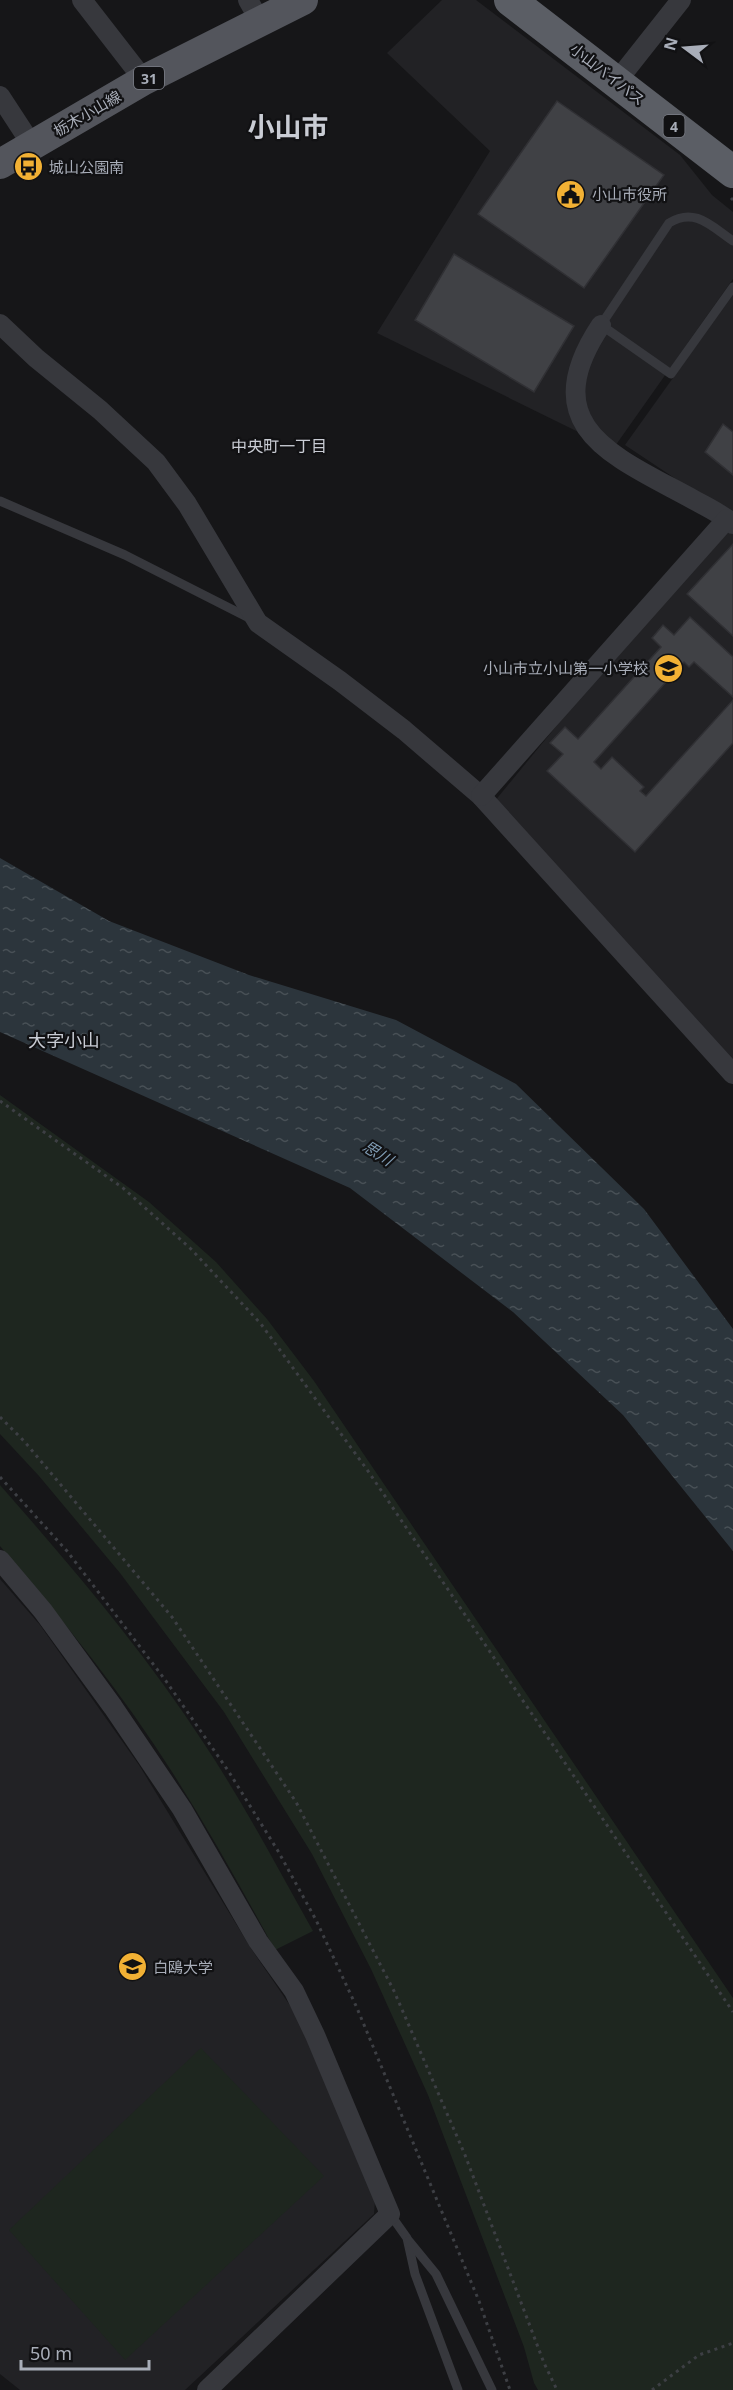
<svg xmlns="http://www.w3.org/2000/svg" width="733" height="2390" font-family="'Noto Sans','Noto Sans JP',sans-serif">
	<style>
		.built { fill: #222225 }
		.green { fill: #1e261f }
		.water { fill: url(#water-ripples) }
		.building { fill: #404145; stroke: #303034; stroke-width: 1.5 }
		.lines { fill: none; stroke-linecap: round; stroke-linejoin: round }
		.path { stroke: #3d3f44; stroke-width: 3; stroke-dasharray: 3 4.5; stroke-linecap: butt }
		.service { stroke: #37383d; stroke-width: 9 }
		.minor { stroke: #37383d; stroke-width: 20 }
		.primary { stroke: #53555c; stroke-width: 30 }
		.trunk { stroke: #5b5e65; stroke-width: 32 }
		.labels { text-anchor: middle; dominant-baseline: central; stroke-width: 4.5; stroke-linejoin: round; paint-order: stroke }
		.shield { fill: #111113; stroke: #7b7e86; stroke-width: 1.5 }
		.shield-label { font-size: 14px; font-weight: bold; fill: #a8adb8 }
		.street-label { font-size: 15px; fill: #a8adb8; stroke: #111113 }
		.poi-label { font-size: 15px; fill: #a8adb8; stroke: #111113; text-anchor: start }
		.neighbourhood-label { font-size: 16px; fill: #c9ccd4; stroke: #111113 }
		.water-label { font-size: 16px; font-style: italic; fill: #7f9bb3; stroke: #111113 }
		.quarter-label { font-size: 18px; fill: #c9ccd4; stroke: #111113 }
		.town-label { font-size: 27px; font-weight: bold; fill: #c9ccd4; stroke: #111113 }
	</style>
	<defs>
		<pattern id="water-ripples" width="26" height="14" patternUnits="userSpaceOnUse" patternTransform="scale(1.5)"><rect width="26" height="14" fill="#2c353c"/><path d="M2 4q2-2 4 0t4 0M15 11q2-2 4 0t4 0" fill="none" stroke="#485056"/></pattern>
	</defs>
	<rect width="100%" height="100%" fill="#161618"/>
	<g class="built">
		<path d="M442,0H476L680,155L712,195L733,212V279L613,449L377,333L490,151L387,53Z"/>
		<path d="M733,294V517L625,445Z"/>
		<path d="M733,524V1081L485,813L719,528Z"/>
		<path d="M0,1579L40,1625L139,1765L252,1950L300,2020L375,2200L374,2214L185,2390H20L0,2374Z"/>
	</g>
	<g class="green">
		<path d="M0,1095L149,1202L216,1262L267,1319L314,1381L733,1998V2390H538L534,2383L524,2347L428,2095L371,1969L312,1854L224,1712L120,1573L39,1476L0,1434Z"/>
		<path d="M0,1485C72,1567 143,1650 203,1742C243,1802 277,1867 313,1931L275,1950C243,1891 210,1832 174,1775C123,1694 62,1619 0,1546Z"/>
		<path d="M201,2048L324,2176L125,2360L9,2230Z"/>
	</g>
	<path class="water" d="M0,858L109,921L249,975L396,1020L516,1084L644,1209L733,1329V1551L623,1415L513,1312L350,1188L0,1032Z"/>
	<g class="building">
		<path d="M557,101L664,175L584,288L478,214Z"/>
		<path d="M454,254L574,326L534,392L415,320Z"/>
		<path d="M723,424L733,432V475L705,452Z"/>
		<path d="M733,544V636L687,594Z"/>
		<path d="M690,617L733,657V697L694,662L689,667L684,662L594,762L601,769L612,757L644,787L640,791L646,796L733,700V743L635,852L547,771L563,754L550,743L565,727L578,739L661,647L652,638L663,625L674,635Z"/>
	</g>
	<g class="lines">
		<g class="path">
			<path d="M731,198L733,200"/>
			<path d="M0,1101L123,1188L191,1249L261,1324L368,1471L733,2012"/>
			<path d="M0,1417L24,1441L172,1617L296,1802L394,1991L465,2155L544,2363L557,2390"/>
			<path d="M0,1477L67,1551L166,1681L229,1772L278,1851L316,1920L357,2008L479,2301L510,2390"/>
			<path d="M652,2390L699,2355L733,2343"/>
		</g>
		<g class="service">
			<path d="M733,241C711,226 695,207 669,223L601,325L671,374L733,287"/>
			<path d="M0,501L125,555L253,620"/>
			<path d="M390,2214L407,2238L415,2274L458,2390"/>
			<path d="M409,2241L436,2274L492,2390"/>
		</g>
		<g class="minor">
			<path d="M82,0L144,80"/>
			<path d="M248,0L260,21"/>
			<path d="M617,81L681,0"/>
			<path d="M0,96L32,145"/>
			<path d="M0,324L36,358L100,410L156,462L187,504L258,623L340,681L404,730L481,796L733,1074"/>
			<path d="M601,325C532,428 616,457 694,500C707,507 722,514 733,524"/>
			<path d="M481,796L727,519"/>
			<path d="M0,1560L43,1611L113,1707L182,1809L258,1941L294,1991L315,2035L390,2214L207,2390"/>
		</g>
		<path class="primary" d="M0,164L144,80L303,0"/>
		<path class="trunk" d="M510,0L733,172"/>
	</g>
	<defs>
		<symbol id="bus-disc" viewBox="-11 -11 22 22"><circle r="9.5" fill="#f2b134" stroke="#111113"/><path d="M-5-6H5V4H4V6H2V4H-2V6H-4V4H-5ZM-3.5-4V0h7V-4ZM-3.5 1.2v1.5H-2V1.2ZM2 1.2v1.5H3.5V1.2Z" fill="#111"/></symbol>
		<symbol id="civic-disc" viewBox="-11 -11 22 22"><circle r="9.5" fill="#f2b134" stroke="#111113"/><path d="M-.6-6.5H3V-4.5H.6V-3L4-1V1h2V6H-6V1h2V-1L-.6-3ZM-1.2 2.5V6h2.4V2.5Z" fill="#111"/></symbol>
		<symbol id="school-disc" viewBox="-11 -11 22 22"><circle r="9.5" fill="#f2b134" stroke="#111113"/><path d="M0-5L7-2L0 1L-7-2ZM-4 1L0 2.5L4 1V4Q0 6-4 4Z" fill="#111"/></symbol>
		<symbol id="university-disc" viewBox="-11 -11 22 22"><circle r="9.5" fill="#f2b134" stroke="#111113"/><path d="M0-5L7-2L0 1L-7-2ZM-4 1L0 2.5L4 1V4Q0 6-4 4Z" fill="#111"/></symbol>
	</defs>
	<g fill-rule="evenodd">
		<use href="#bus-disc" x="12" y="150" width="33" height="33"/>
		<use href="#civic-disc" x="554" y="178" width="33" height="33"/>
		<use href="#school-disc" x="652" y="652" width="33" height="33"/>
		<use href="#university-disc" x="116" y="1950" width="33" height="33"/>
	</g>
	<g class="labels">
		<g class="shield">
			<rect x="134" y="67" width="30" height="22" rx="4.5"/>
			<rect x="663.5" y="115" width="21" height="22" rx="4.5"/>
		</g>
		<g class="shield-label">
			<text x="149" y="78">31</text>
			<text x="674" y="126">4</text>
		</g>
		<g class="street-label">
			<text transform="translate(608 74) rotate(38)">小山バイパス</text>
			<text transform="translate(87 113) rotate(-30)">栃木小山線</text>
		</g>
		<g class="poi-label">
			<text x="49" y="167">城山公園南</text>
			<text x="592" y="194">小山市役所</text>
			<text x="648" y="668" text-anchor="end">小山市立小山第一小学校</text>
			<text x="153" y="1967">白鴎大学</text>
		</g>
		<g class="neighbourhood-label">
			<text x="279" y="446">中央町一丁目</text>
		</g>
		<g class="water-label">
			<text transform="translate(378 1153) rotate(32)">思川</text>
		</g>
		<g class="quarter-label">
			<text x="64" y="1040">大字小山</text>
		</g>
		<g class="town-label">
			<text x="288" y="126">小山市</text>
		</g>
	</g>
	<g transform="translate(685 48) rotate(286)" stroke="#111113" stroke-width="4.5" paint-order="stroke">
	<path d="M0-4.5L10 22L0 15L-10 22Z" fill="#a8adb8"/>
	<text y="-9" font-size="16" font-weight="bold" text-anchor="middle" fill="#a8adb8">N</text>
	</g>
	<path d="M21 2360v9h128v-9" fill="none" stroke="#a8adb8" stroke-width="3"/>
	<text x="30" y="2360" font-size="18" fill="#a8adb8" stroke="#111113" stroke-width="4.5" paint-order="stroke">50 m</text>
</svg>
